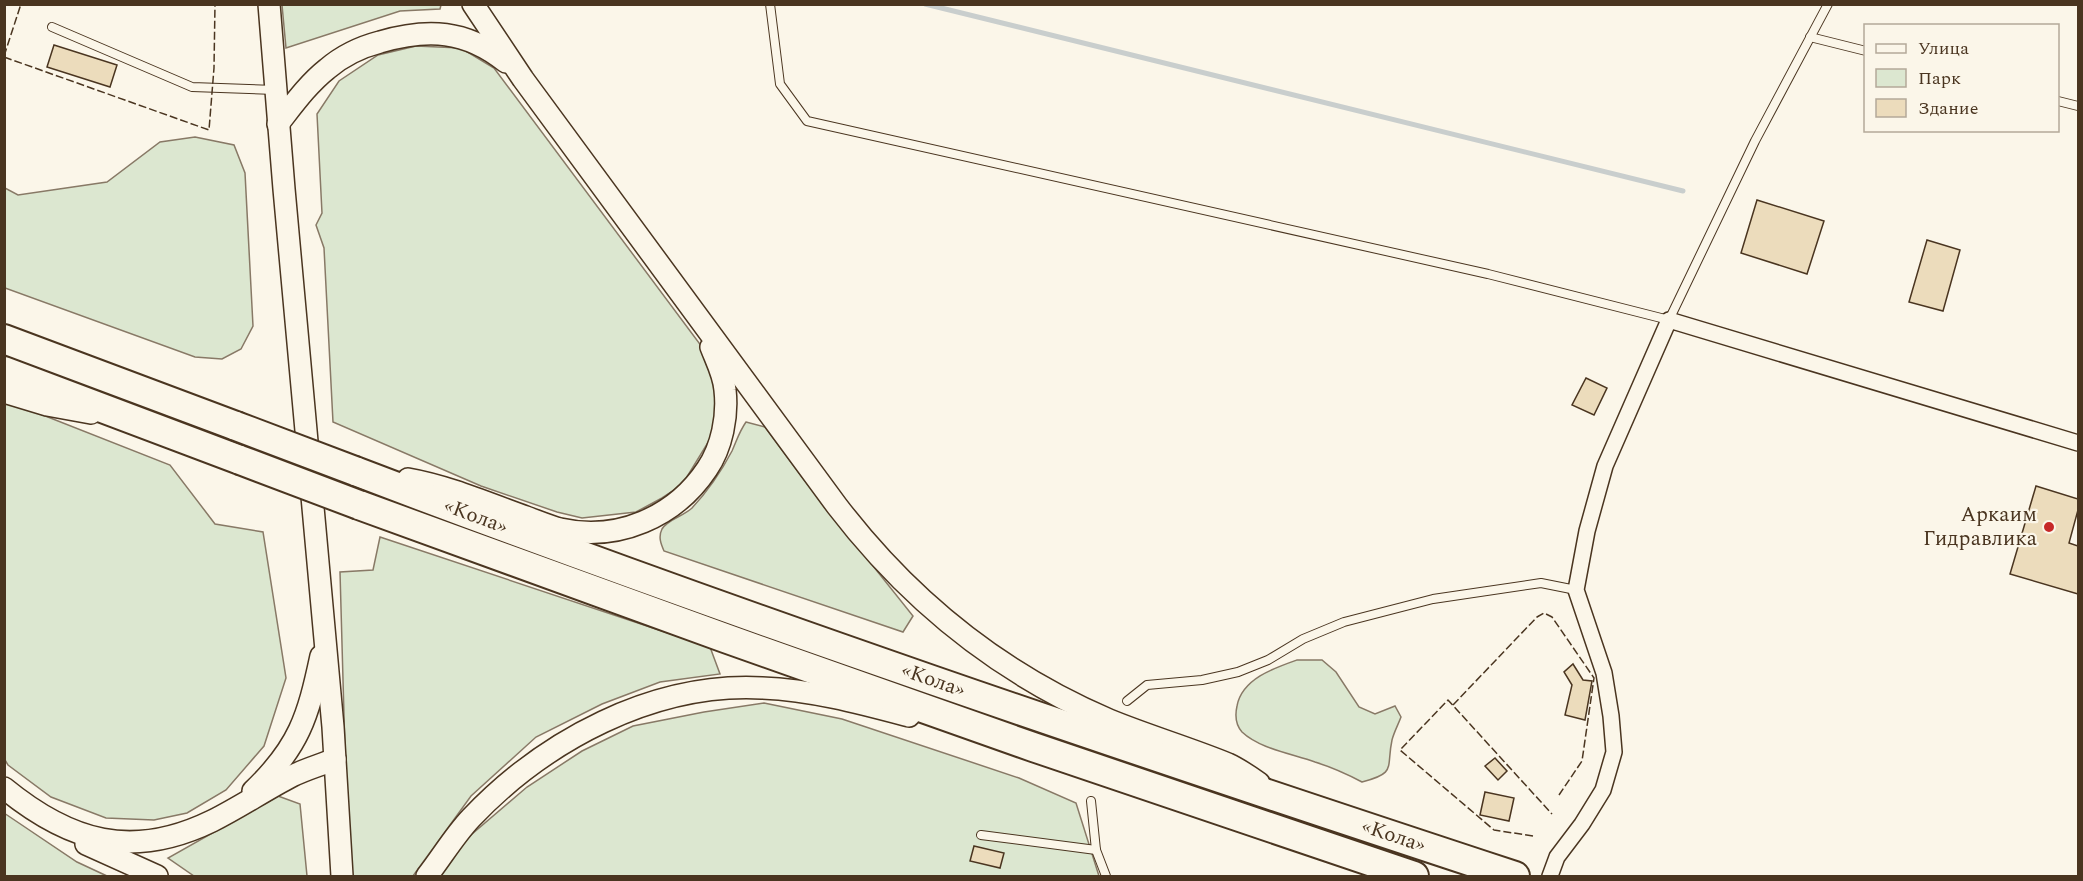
<svg xmlns="http://www.w3.org/2000/svg" width="2083" height="881" font-family="Spectral,serif">
	<style>
		.green { fill: #dce7d0; stroke: #887966; stroke-width: 1.5 }
		.lines { fill: none; stroke-linecap: round; stroke-linejoin: round }
		.stream { stroke: #c9cecd; stroke-width: 5 }
		.building { fill: #ecdcbc; stroke: #4a3520; stroke-width: 1.5 }
		.lane-casing { stroke: #4a3520; stroke-width: 10 }
		.street-casing { stroke: #4a3520; stroke-width: 18 }
		.secondary-casing { stroke: #4a3520; stroke-width: 24 }
		.highway-casing { stroke: #4a3520; stroke-width: 32 }
		.lane { stroke: #fbf6e9; stroke-width: 8 }
		.street { stroke: #fbf6e9; stroke-width: 15 }
		.secondary { stroke: #fbf6e9; stroke-width: 21 }
		.highway { stroke: #fbf6e9; stroke-width: 28 }
		.highway-bridge-casing { stroke: #4a3520; stroke-width: 32; stroke-linecap: butt }
		.highway-bridge { stroke: #fbf6e9; stroke-width: 28 }
		.fence { stroke: #4a3520; stroke-width: 1.5; stroke-dasharray: 8 3; stroke-linecap: butt }
		.poi-dot { fill: #c62828; stroke: #fbf6e9; stroke-width: 2 }
		.labels { text-anchor: middle; dominant-baseline: central; stroke-width: 4.5; stroke-linejoin: round; paint-order: stroke }
		.poi-label { font-size: 21px; fill: #4a3520; stroke: #fbf6e9; text-anchor: end }
		.street-label { font-size: 21px; fill: #4a3520; stroke: #fbf6e9 }
	</style>
	<rect width="100%" height="100%" fill="#fbf6e9"/>
	<g class="green">
		<path d="M282,5V4L441,5L440,9L400,11L286,48Z"/>
		<path d="M416,46L461,48L494,68L711,359L717,404L712,436L682,485L662,498L636,512L582,518L557,512L481,486L333,422L324,248L316,225L322,213L317,114L339,81L378,55Z"/>
		<path d="M195,137L234,145L245,173L253,326L241,349L222,359L195,357L5,288V188L18,195L107,182L160,142Z"/>
		<path d="M4,402L25,408L170,465L215,524L263,532L286,678L264,746L226,790L187,813L154,820L106,818L51,797L8,765L5,760Z"/>
		<path d="M746,422L765,427L802,477L913,616L903,632L664,551C661,544 658,537 662,529C668,519 684,516 692,508C707,492 722,470 732,451C737,440 739,432 746,422Z"/>
		<path d="M380,537L710,647L720,674L660,682L602,704L536,737L471,796L413,876H352L348,859L340,572L373,570Z"/>
		<path d="M1297,660H1322L1336,672L1359,707L1375,714L1395,706L1401,717C1398,725 1394,732 1392,740C1386,768 1397,773 1362,782C1347,774 1331,767 1315,762C1293,754 1260,749 1242,732C1235,724 1235,715 1237,706C1242,679 1274,668 1297,660Z"/>
		<path d="M764,703L842,719L1019,778L1076,803L1099,876H436L465,840L527,787L582,751L633,726L704,712Z"/>
		<path d="M278,796L300,804L307,876H194L168,858Z"/>
		<path d="M4,813L77,862L107,876H5Z"/>
	</g>
	<g class="lines">
		<path class="stream" d="M925,4L1683,191"/>
	</g>
	<g class="building">
		<path d="M54,45L117,65L110,87L47,67Z"/>
		<path d="M1757,200L1824,221L1807,274L1741,253Z"/>
		<path d="M1927,240L1960,250L1943,311L1909,302Z"/>
		<path d="M1586,378L1607,388L1594,415L1572,405Z"/>
		<path d="M2036,486L2078,499V510L2069,543L2078,546V594L2010,574Z"/>
		<path d="M1573,664L1583,680L1592,681L1585,720L1565,715L1572,685L1564,672Z"/>
		<path d="M1495,758L1507,771L1498,780L1485,766Z"/>
		<path d="M1485,792L1514,798L1509,821L1480,815Z"/>
		<path d="M974,846L1004,853L1000,868L970,861Z"/>
	</g>
	<g class="lines">
		<defs>
			<g id="lane">
				<path d="M770,4L780,84L807,121L1488,274L1669,320L1755,141L1828,4"/>
				<path d="M52,27L192,87L275,90"/>
				<path d="M1810,37L1866,51"/>
				<path d="M2058,101L2078,106"/>
				<path d="M1127,701L1147,685L1202,680L1238,672L1268,660L1303,639L1344,622L1433,599L1541,583L1576,590"/>
				<path d="M1091,801L1096,850L1106,876"/>
				<path d="M981,835L1096,850"/>
			</g>
			<path id="street" d="M1550,876L1557,857L1582,824L1603,790L1614,752L1611,716L1604,673L1576,590L1587,531L1605,466L1669,320L2078,443"/>
			<g id="secondary">
				<path d="M269,4L284,189L333,727L342,876"/>
				<path d="M473,4L523,79L837,506C909,600 999,673 1109,720C1148,736 1189,748 1228,764C1239,769 1249,776 1259,783"/>
				<path d="M278,124C293,105 308,84 327,69C342,56 361,47 380,42C428,28 466,30 506,62"/>
				<path d="M4,392L47,405L91,413"/>
				<path d="M408,479C448,486 487,503 526,517C537,521 549,526 560,529C618,542 675,517 707,469C722,447 728,416 725,390C724,375 716,360 711,347"/>
				<path d="M4,788C70,842 132,860 212,821C240,807 265,790 292,776C306,769 321,765 335,759"/>
				<path d="M253,791C299,747 308,717 321,656"/>
				<path d="M86,844L157,876"/>
				<path d="M427,876C442,857 454,836 471,818C544,741 653,682 762,688C812,690 860,703 909,716"/>
			</g>
			<g id="highway">
				<path d="M4,339L236,426"/>
				<path d="M4,371L240,460"/>
				<path id="s1" d="M355,471C738,617 1126,748 1515,876"/>
				<path d="M359,505L725,638L1033,747L1414,876"/>
			</g>
		</defs>
		<use href="#lane" class="lane-casing"/>
		<use href="#street" class="street-casing"/>
		<use href="#secondary" class="secondary-casing"/>
		<use href="#highway" class="highway-casing"/>
		<use href="#lane" class="lane"/>
		<use href="#street" class="street"/>
		<use href="#secondary" class="secondary"/>
		<use href="#highway" class="highway"/>
		<defs>
			<g id="highway-bridge">
				<path d="M236,426L355,471"/>
				<path d="M240,460L359,505"/>
			</g>
		</defs>
		<use href="#highway-bridge" class="highway-bridge-casing"/>
		<use href="#highway-bridge" class="highway-bridge"/>
		<g class="fence">
			<path d="M4,56L21,4"/>
			<path d="M4,57L209,130L214,68L215,4"/>
			<path d="M1453,705L1537,617L1544,613L1552,617L1594,678L1582,761L1559,795"/>
			<path d="M1533,836L1494,830L1400,750L1448,700L1552,814"/>
		</g>
	</g>
	<circle class="poi-dot" cx="2049" cy="527" r="6"/>
	<g class="labels">
		<g class="poi-label">
			<text x="2037" y="515">Аркаим<tspan x="2037" dy="24">Гидравлика</tspan></text>
		</g>
		<g class="street-label">
			<text stroke="none"><textPath href="#s1" startOffset="129">«Кола»</textPath></text>
			<text stroke="none"><textPath href="#s1" startOffset="615">«Кола»</textPath></text>
			<text stroke="none"><textPath href="#s1" startOffset="1101">«Кола»</textPath></text>
		</g>
	</g>
	<rect width="2083" height="881" fill="none" stroke="#4a3520" stroke-width="12"/>
	<rect x="1864" y="24" width="195" height="108" fill="#fbf6e9" stroke="#b4a999" stroke-width="1.5"/>
	<rect x="1876" y="44" width="30" height="9" fill="#fbf6e9" stroke="#b4a999" stroke-width="1.5"/>
	<text x="1918" y="54" font-size="18" fill="#4a3520">Улица</text>
	<rect x="1876" y="69" width="30" height="18" fill="#dce7d0" stroke="#b4a999" stroke-width="1.5"/>
	<text x="1918" y="84" font-size="18" fill="#4a3520">Парк</text>
	<rect x="1876" y="99" width="30" height="18" fill="#ecdcbc" stroke="#b4a999" stroke-width="1.5"/>
	<text x="1918" y="114" font-size="18" fill="#4a3520">Здание</text>
</svg>
